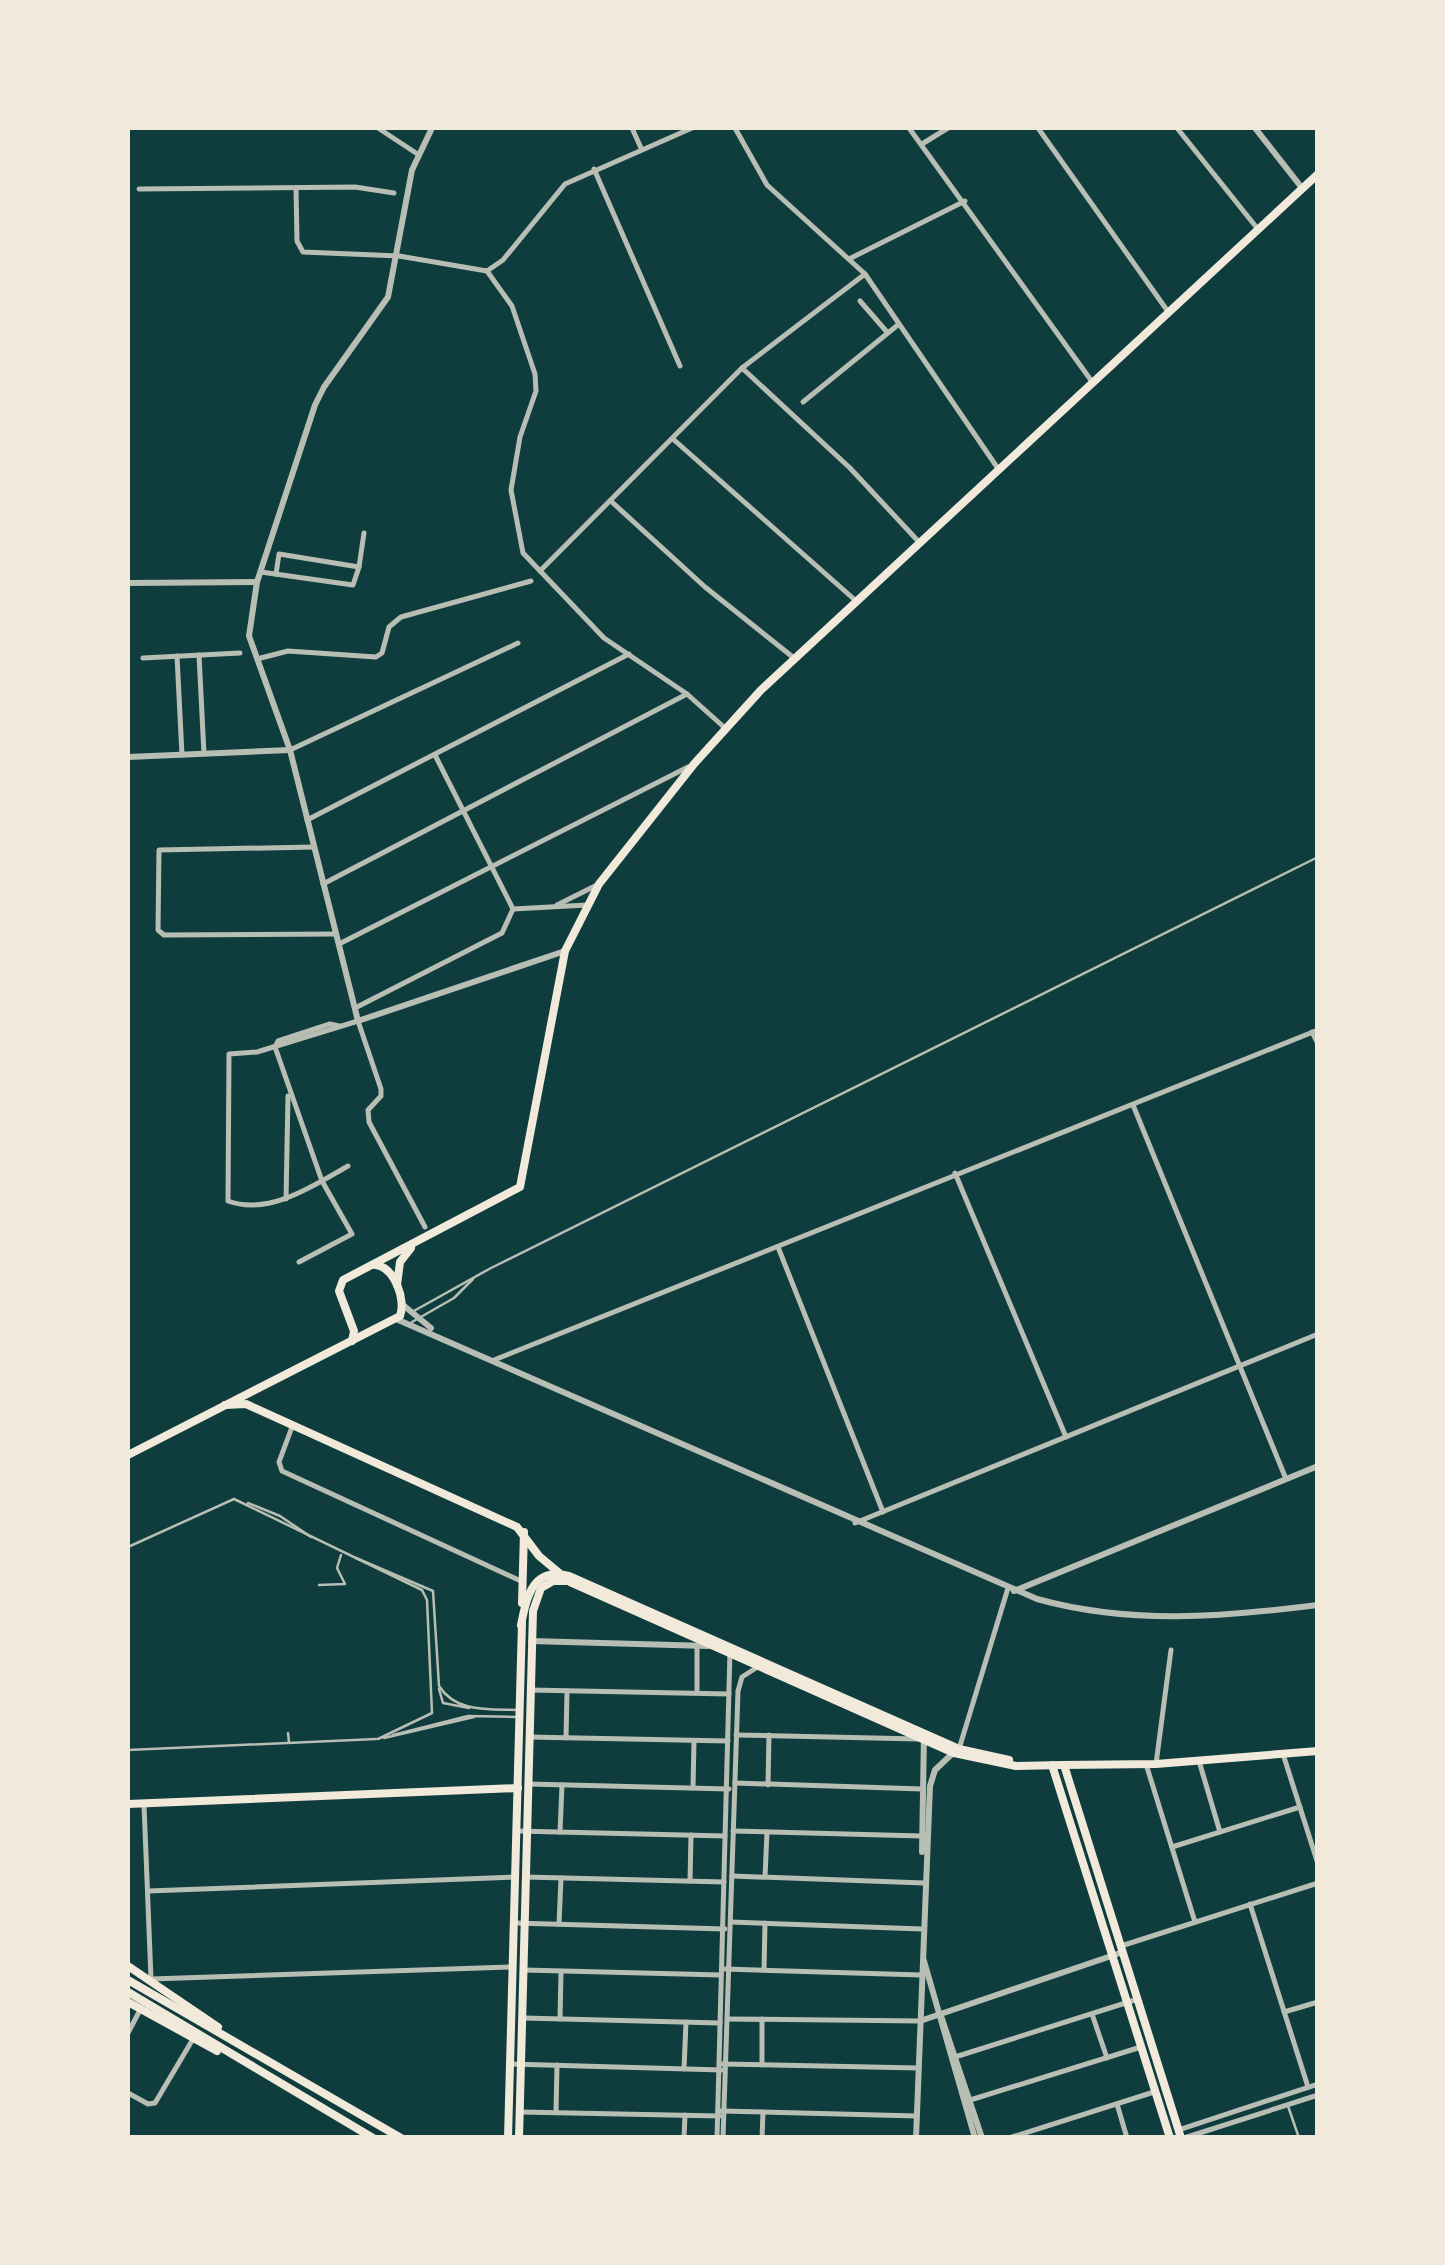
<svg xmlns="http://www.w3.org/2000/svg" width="1445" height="2265" font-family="'IBM Plex Serif',serif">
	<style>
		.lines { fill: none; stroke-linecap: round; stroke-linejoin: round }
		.service { stroke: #b8beb3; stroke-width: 2.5 }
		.minor { stroke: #b8beb3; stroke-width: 5 }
		.tertiary { stroke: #b8beb3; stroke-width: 6 }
		.secondary { stroke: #f1e9da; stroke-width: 8 }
		.primary { stroke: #f1e9da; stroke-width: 8 }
	</style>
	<rect width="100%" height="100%" fill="#0f3d3e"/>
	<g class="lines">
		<g class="service">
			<path d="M412,1312L491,1268L1318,857"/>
			<path d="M412,1322L454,1298L473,1279"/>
			<path d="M248,1503L280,1516L311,1537"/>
			<path d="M128,1547L234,1499L422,1590L427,1600L432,1713L378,1739"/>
			<path d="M356,1558L433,1591L439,1686C456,1713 489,1709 518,1710"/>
			<path d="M319,1585L345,1584L337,1568L341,1555"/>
			<path d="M439,1689L443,1703L469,1708"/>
			<path d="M288,1733L289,1742"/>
			<path d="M393,1735L468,1716L517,1717"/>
			<path d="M384,1738L474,1717"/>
			<path d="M128,1750L376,1739"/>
			<path d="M1288,2106L1299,2138"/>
		</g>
		<g class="minor">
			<path d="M378,128L419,155"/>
			<path d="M632,128L641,148"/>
			<path d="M735,128L767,185L865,274L999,470"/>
			<path d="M909,128L1093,383"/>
			<path d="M1038,128L1169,313"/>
			<path d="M1177,128L1257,228"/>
			<path d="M922,144L948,128"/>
			<path d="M594,169L680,366"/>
			<path d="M296,188L297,241L303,252L399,256L487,271"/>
			<path d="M139,189L355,187L394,193"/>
			<path d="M849,259L965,201"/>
			<path d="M487,271L512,306L535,374L536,391L520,437L511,490L523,553L604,638L687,694L725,728"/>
			<path d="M487,271L503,260L565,184L692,128"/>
			<path d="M860,301L887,332"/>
			<path d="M742,368L850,468L919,542"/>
			<path d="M803,402L899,324"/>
			<path d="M673,439L855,600"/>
			<path d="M613,503L705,587L794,658"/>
			<path d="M540,571L742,368L865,274"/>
			<path d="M261,572L353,585L359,567"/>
			<path d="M276,574L279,554L359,567L364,533"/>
			<path d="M199,655L204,754"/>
			<path d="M177,656L182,755"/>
			<path d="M143,658L240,653"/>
			<path d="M257,659L288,651L376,657L382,653L389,627L401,617L531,581"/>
			<path d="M290,750L518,643"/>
			<path d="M435,755L513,909"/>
			<path d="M307,820L629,654"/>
			<path d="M314,847L159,850L158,930L164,935L336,934"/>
			<path d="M323,884L687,694"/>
			<path d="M557,905L597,885"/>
			<path d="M513,909L587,905"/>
			<path d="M339,944L688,767"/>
			<path d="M355,1008L502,933L513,909"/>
			<path d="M1312,1032L1318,1044"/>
			<path d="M275,1047L322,1181L352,1234L299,1262"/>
			<path d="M275,1047L278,1041L330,1024L339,1026"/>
			<path d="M1133,1105L1286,1479"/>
			<path d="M348,1166C313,1186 269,1216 228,1201L229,1054L257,1052L358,1021L381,1089V1096L368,1110L369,1122L425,1227"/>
			<path d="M955,1173L1066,1437"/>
			<path d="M286,1199L288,1096"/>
			<path d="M778,1247L883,1512"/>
			<path d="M494,1360L1318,1030"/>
			<path d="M292,1427L279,1462L282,1471L523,1582"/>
			<path d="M855,1523L1318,1334"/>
			<path d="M697,1645V1692"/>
			<path d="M530,1690L729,1694"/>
			<path d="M736,1735L918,1739"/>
			<path d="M529,1737L728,1741"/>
			<path d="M566,1738L567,1691"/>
			<path d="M959,1749L1008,1588"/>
			<path d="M1283,1754L1318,1864"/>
			<path d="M1199,1761L1220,1832"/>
			<path d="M1146,1764L1195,1922"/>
			<path d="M1156,1764L1171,1650"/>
			<path d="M735,1783L922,1789"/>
			<path d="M528,1784L729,1789"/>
			<path d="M768,1785L769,1735"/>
			<path d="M693,1788L694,1741"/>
			<path d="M144,1805L151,1979L512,1967"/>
			<path d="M516,1831L725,1836"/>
			<path d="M733,1831L921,1836"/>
			<path d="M560,1832L562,1785"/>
			<path d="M1172,1847L1300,1807"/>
			<path d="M732,1876L924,1883"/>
			<path d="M525,1877L724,1882"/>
			<path d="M765,1877L767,1832"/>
			<path d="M690,1881L691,1835"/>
			<path d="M148,1891L515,1877"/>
			<path d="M1250,1904L1308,2087"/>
			<path d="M731,1922L922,1929"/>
			<path d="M514,1923L725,1929"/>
			<path d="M559,1924L561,1878"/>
			<path d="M1121,1946L1318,1883"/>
			<path d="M725,1969L921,1975"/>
			<path d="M524,1970L721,1975"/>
			<path d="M764,1970L765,1923"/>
			<path d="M1284,2012L1318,2002"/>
			<path d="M1092,2014L1107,2058"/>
			<path d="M523,2018L720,2023"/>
			<path d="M560,2019L561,1972"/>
			<path d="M728,2019L920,2021"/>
			<path d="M128,2033L140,2010"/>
			<path d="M955,2057L1138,1999"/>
			<path d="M510,2064L722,2070"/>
			<path d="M722,2064L918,2068"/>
			<path d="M762,2065V2019"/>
			<path d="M684,2069L686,2022"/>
			<path d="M128,2093L148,2104L155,2103L193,2039"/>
			<path d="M967,2101L1141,2047"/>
			<path d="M1117,2104L1127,2138"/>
			<path d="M721,2111L917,2116"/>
			<path d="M520,2112L720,2116"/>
			<path d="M556,2112L557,2065"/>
			<path d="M1178,2130L1318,2084"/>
			<path d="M684,2138L685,2115"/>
			<path d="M717,2138L730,1651"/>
			<path d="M723,2138L738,1691L742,1677L759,1666"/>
			<path d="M762,2138L763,2112"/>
			<path d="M1009,2138L1154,2092"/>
			<path d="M1184,2138L1318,2095"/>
		</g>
		<g class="tertiary">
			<path d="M432,128L412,170L388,297L324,387L315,405L257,582L249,636L290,750L358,1021L565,951"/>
			<path d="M1255,128L1302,188"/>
			<path d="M128,583L257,582"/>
			<path d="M128,757L290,750"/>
			<path d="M403,1305L431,1328"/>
			<path d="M396,1319L1037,1599C1131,1625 1222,1617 1318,1605"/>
			<path d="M1014,1591L1318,1466"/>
			<path d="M531,1641L708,1646"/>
			<path d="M922,1852L924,1735"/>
			<path d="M924,1961L975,2138"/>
			<path d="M941,2016L982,2138"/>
			<path d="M920,2021L1123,1952"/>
			<path d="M916,2138L930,1786L935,1770L953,1753"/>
		</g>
		<g class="secondary">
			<path d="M397,1285L400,1262L411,1248"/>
			<path d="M352,1341L354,1331L339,1291L343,1280L520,1187L565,951L599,884L694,764L761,690L1318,174"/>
			<path d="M225,1405L246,1404L517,1527L539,1556L570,1582L954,1753L1016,1766L1064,1765"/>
			<path d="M128,1455L400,1316C406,1300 395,1268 376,1265"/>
			<path d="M522,1603L524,1532"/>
			<path d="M521,1625C527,1595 533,1567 569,1576L959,1749L1009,1760"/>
			<path d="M1052,1765L1170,2138"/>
			<path d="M1062,1765L1156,1764L1318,1751"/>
			<path d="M1064,1765L1181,2138"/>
			<path d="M128,1804L518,1788"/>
			<path d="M508,2138L522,1622"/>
			<path d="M519,2138L533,1611L541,1588L553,1581H567"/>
		</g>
		<g class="primary">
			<path d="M128,1966L218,2027"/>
			<path d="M128,1980L401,2138"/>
			<path d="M128,1992L373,2138"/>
			<path d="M128,2002L217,2051"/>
		</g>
	</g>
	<rect width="1445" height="2265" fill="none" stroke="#f1e9da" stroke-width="260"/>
</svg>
